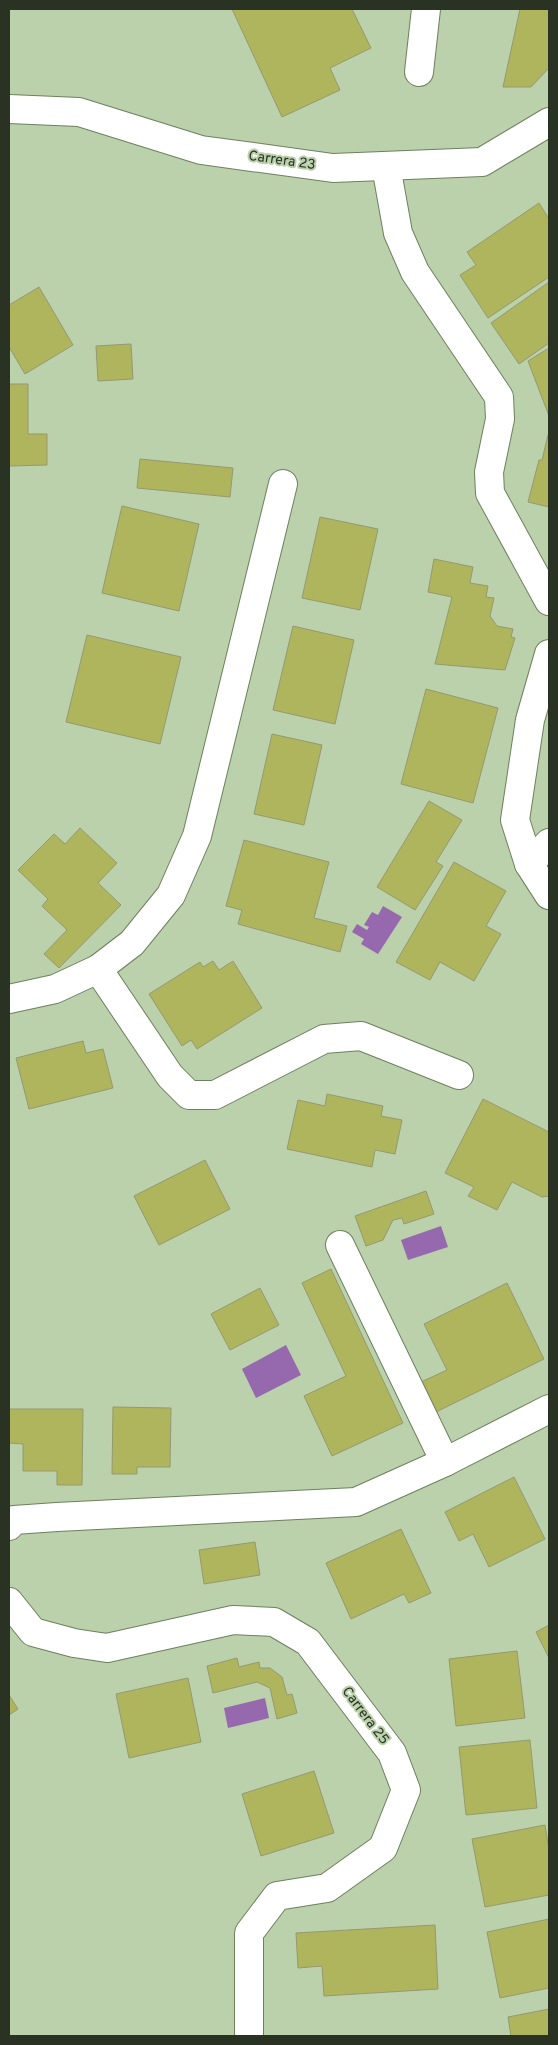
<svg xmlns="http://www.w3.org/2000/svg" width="558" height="2045" font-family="Overpass,sans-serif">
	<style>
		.water { fill: #9669af }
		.building { fill: #afb55c; stroke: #959971 }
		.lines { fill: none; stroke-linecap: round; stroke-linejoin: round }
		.minor-casing { stroke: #6c815e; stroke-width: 30 }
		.minor { stroke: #fff; stroke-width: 28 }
		.labels { text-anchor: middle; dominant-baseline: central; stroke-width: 4; stroke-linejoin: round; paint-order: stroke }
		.street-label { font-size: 14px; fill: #293223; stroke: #bad1ab }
	</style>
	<rect width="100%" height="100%" fill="#bad1ab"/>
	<g class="water">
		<path d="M383,906L402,917L378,954L361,944L364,939L352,932L357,924L367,930L369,927L364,925L372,912L378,915Z"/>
		<path d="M441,1226L448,1247L408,1260L401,1240Z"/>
		<path d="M286,1345L301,1375L256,1398L242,1369Z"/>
		<path d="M265,1698L269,1718L228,1728L224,1708Z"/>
	</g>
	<g class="building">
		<path d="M232,9H352L371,48L330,68L340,90L282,117Z"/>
		<path d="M520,9H549V68L531,87H503Z"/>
		<path d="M539,203L549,219V277L488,318L460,275L476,265L467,252Z"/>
		<path d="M549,282V343L519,364L491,323Z"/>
		<path d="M39,287L73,345L25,374L9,347V305Z"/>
		<path d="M131,344L133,379L98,381L96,346Z"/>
		<path d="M549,348V416L528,361Z"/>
		<path d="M9,384H28V434H47V465L9,466Z"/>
		<path d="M548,435H549V507L528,502L539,460H542Z"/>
		<path d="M140,459L233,468L230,497L137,488Z"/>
		<path d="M122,506L199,524L179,611L102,593Z"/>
		<path d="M320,517L378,529L360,610L302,598Z"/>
		<path d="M434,559L473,567L470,583L488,586L486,597L494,598L490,616L497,626L513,629L511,637L515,638L505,670L435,664L452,597L428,592Z"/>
		<path d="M293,626L354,640L335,724L273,710Z"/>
		<path d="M87,635L181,657L160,744L66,722Z"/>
		<path d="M426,689L498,708L473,803L401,784Z"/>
		<path d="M272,734L322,745L304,825L254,814Z"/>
		<path d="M429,801L462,820L436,862L443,866L415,910L377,887Z"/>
		<path d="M80,828L117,863L98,883L121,905L59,968L44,954L67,930L42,906L48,899L18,870L54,834L65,844Z"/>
		<path d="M244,840L329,862L314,918L347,926L340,952L238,924L242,910L226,906Z"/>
		<path d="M454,862L506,891L486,926L501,934L474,981L440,962L430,980L396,962Z"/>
		<path d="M213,961L219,970L233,961L262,1008L197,1049L191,1040L182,1046L149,994L200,962L203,967Z"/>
		<path d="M83,1041L86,1053L103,1049L113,1088L29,1109L16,1058Z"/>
		<path d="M327,1094L383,1106L381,1116L402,1120L395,1154L375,1150L372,1167L287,1149L298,1100L325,1106Z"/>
		<path d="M483,1099L549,1132V1196L542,1197L512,1182L497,1210L468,1196L474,1187L445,1173Z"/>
		<path d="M205,1160L230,1209L159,1245L134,1196Z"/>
		<path d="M426,1191L434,1214L404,1224L402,1218L393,1220L383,1240L366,1246L355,1216Z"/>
		<path d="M331,1269L403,1423L332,1456L304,1396L346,1376L302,1283Z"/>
		<path d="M507,1283L544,1359L436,1412L421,1382L447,1370L424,1324Z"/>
		<path d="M260,1288L279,1325L230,1350L211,1314Z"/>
		<path d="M113,1407L171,1408L170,1467H137V1474H112Z"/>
		<path d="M9,1409H83L82,1485H57V1471H23V1444L9,1443Z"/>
		<path d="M514,1477L545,1539L489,1567L473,1534L459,1541L445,1512Z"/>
		<path d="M401,1529L431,1593L409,1603L404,1594L351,1619L326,1563Z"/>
		<path d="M255,1542L260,1575L204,1584L199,1550Z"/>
		<path d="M549,1625V1658L536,1632Z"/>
		<path d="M517,1651L525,1718L456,1726L449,1659Z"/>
		<path d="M237,1658L239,1667L259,1662L260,1668H270L282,1677L287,1695L292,1694L297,1713L277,1719L270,1688L257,1682L213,1693L207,1666Z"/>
		<path d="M188,1678L201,1742L129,1758L116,1694Z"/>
		<path d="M9,1695L18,1709L9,1715Z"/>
		<path d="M530,1740L537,1808L466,1815L459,1747Z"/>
		<path d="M314,1771L334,1833L261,1856L242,1794Z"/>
		<path d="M545,1825L549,1850V1895L485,1907L472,1839Z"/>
		<path d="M549,1919V1988L500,1998L487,1932Z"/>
		<path d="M435,1925L438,1989L324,1996L322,1966L298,1968L296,1933Z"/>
		<path d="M549,2009V2036H511L508,2017Z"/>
	</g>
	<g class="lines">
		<defs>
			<g id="minor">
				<path d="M419,72L426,9"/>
				<path d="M9,109L79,112L201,150L333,168L482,162L549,122"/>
				<path d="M386,166L398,233L415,272L499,397L500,419L489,472L490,493L549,601"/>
				<path d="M549,654L530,720L515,820L529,864L549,895"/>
				<path d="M529,864L549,843"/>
				<path d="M98,969L170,1076L189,1095H215L324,1039L361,1036L459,1075"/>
				<path d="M9,999L55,989L98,969L132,943L171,895L197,836L283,484"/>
				<path d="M340,1245L445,1462"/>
				<path d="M9,1526L14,1520L57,1517L356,1502L445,1462L549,1409"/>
				<path d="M9,1602L33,1632L74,1643L107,1648L233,1620L274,1622L308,1642L392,1753L406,1790L383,1848L327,1888L277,1896L249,1933V2036"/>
			</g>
		</defs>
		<use href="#minor" class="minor-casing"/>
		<use href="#minor" class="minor"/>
	</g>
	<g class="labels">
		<g class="street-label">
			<text transform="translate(282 161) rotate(8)">Carrera 23</text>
			<text transform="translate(365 1716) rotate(53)">Carrera 25</text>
		</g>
	</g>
	<rect width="558" height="2045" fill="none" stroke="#293223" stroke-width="20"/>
</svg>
